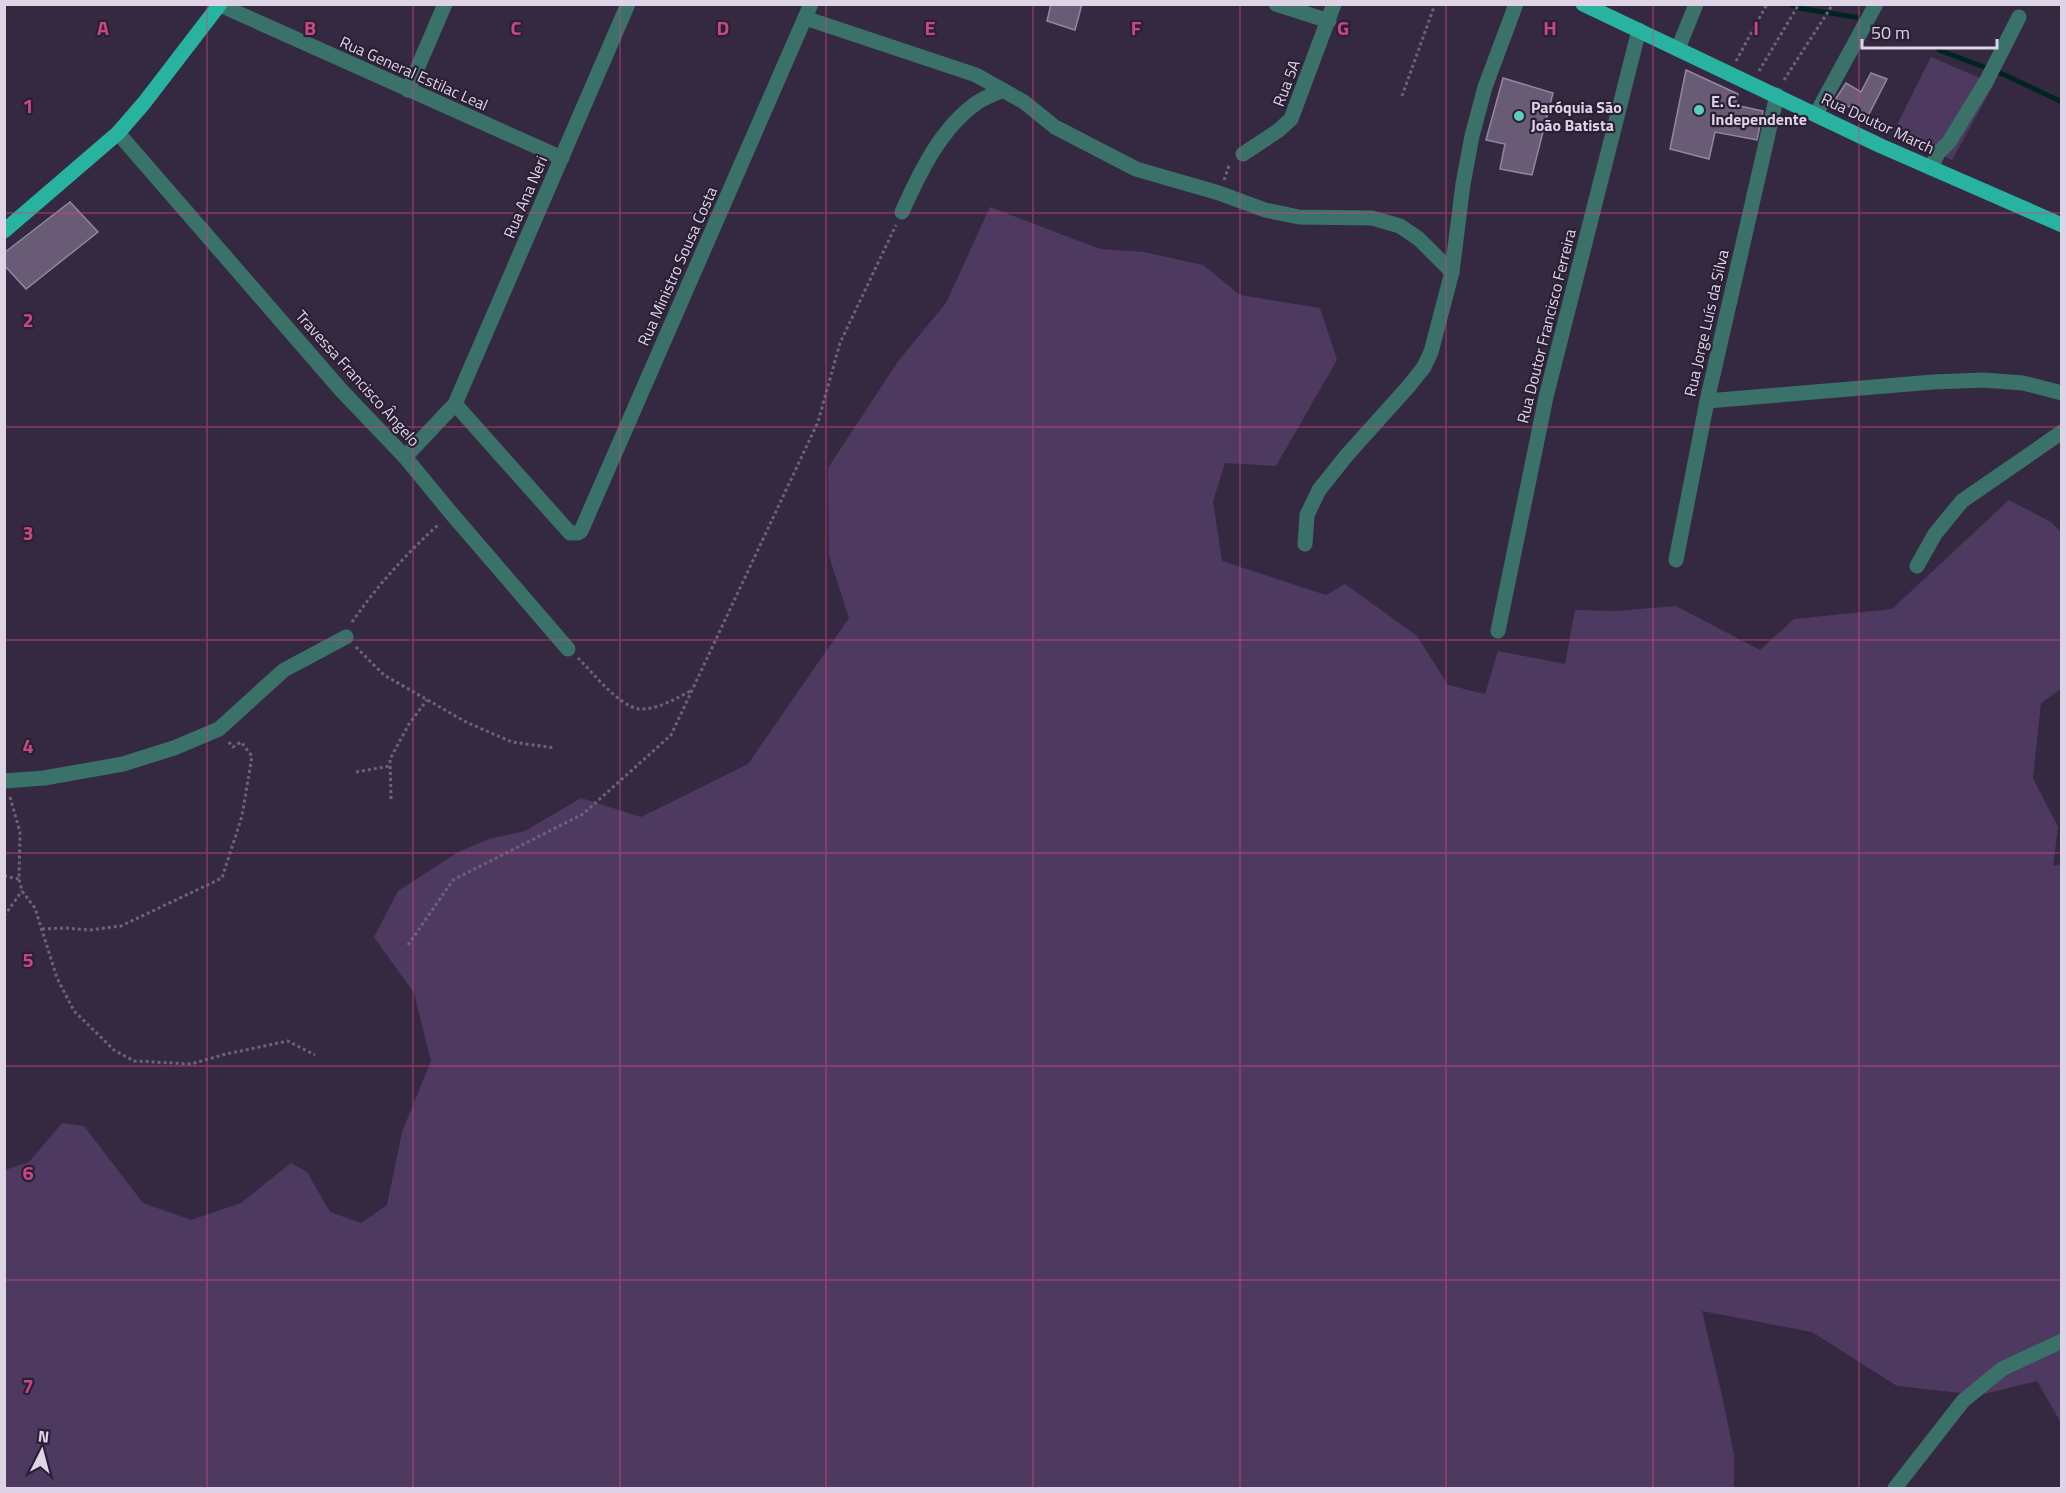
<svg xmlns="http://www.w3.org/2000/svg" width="2066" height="1493" font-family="'Titillium Web',sans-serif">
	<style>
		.green { fill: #4e3a60 }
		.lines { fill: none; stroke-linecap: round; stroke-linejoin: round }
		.stream { stroke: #002520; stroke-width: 5 }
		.building { fill: #695b76; stroke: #9486a2; stroke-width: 1.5 }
		.path { stroke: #6d6277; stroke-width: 3; stroke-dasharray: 3 3; stroke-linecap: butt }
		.minor { stroke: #3a7269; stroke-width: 15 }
		.major { stroke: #28b3a1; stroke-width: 15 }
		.grid { fill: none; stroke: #c9477e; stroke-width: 1.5; stroke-opacity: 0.55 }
		.poi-dot { fill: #5acebd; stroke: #2b1f36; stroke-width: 2 }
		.labels { text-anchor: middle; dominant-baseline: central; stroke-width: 4.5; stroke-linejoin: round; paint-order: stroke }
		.street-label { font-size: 16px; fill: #ddd5e5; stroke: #2b1f36 }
		.poi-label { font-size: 16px; font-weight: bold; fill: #ddd5e5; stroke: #2b1f36; text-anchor: start }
		.grid-label { font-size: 20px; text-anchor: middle; font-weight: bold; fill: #c9477e; stroke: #2b1f36; stroke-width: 4.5; stroke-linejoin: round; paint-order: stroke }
	</style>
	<rect width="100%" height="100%" fill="#352941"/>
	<g class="green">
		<path d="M1931,57L1994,84L1952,160L1893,133Z"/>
		<path d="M990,207L1100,249L1144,252L1203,265L1240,295L1320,308L1337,360L1276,466L1225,463L1213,501L1222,561L1326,595L1345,584L1417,636L1448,685L1485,694L1498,651L1565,664L1575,610L1616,611L1676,606L1760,650L1794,619L1892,609L2009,500L2051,522L2061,532V689L2041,703L2033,778L2058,827L2053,866L2062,864L2061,1423L2037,1381L1980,1395L1897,1386L1812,1332L1702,1311L1723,1400L1734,1455V1488H5V1170L29,1162L62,1123L84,1126L143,1203L191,1220L241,1203L291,1163L307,1172L330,1212L361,1223L387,1205L402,1132L431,1061L414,993L374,937L398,891L458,852L489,839L525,831L581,798L641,817L748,764L849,618L829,556L828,468L899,360L946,303Z"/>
	</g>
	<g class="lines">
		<g class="stream">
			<path d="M1790,4L1798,8L1861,18"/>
			<path d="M1939,50L2005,75L2062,102"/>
		</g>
	</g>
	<g class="building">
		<path d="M1051,4H1082L1075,30L1047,21Z"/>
		<path d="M1686,70L1738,94L1735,105L1763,111L1757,140L1715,132L1709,159L1670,149Z"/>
		<path d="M1871,73L1887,79L1868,116L1835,100L1846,83L1861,92Z"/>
		<path d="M1503,78L1553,93L1532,175L1500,169L1505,144L1486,140Z"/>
		<path d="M70,202L98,232L26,289L4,265V253Z"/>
	</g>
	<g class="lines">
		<g class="path">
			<path d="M1736,61L1767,4"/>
			<path d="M1759,71L1799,4"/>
			<path d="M1784,80L1833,4"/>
			<path d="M1402,96L1435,4"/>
			<path d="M1224,180L1230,163"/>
			<path d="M352,622C377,586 406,554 439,524"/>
			<path d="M356,647L384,675L466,722L512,742L555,748"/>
			<path d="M578,658C593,673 619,706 639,709C658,710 677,698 692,690"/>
			<path d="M356,772L390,766"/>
			<path d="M10,797L20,832L19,879L22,891L35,908L57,978L74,1011L114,1050L134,1061L191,1064L226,1054L288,1041L315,1055"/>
			<path d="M391,799L390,759L409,724L427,700"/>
			<path d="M4,876L19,879"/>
			<path d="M4,916L22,891"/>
			<path d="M42,929L65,928L90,930L121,926L222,878L242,816L252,756L241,742L233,747L228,741"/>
			<path d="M408,945L453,880L583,814L671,735L818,422L840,343L896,225"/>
		</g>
		<g class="minor">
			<path d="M1276,4L1329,21"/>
			<path d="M220,5L562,158"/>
			<path d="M805,18L976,75L1024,102L1055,127L1136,169L1219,193L1265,210L1299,217L1372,218L1400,226L1419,239L1452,272"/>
			<path d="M1678,49L1696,4"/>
			<path d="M408,90L445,4"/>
			<path d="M1816,114L1876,4"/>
			<path d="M118,133L341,390L405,457L451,513L568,649"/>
			<path d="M1243,154L1279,130L1291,119L1334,4"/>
			<path d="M1931,168L1938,153L1949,142L1987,80L2019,17"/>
			<path d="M902,212C919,174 941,127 978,102C986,97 995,94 1003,90"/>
			<path d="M1707,401L1933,382L1983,380L2023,383L2062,393"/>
			<path d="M455,404L570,533H578L581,531L811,4"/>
			<path d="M405,457L455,404L628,4"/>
			<path d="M1305,544L1307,515L1319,490L1347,455L1408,387L1424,367L1431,352L1452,272L1463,184L1472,136L1485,87L1516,4"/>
			<path d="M1676,560L1707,401L1777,95"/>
			<path d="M1917,566L1935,534L1962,501L2062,432"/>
			<path d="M1498,631L1546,397L1639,30"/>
			<path d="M4,781L44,778L123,764L174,748L219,729L284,670L346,637"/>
			<path d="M1895,1488L1963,1401L2002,1369L2062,1341"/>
		</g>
		<g class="major">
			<path d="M1583,4L1881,146L2062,225"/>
			<path d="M4,231L118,133L144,103L220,4"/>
		</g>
	</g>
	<path class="grid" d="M207,4V1488M413,4V1488M620,4V1488M826,4V1488M1033,4V1488M1240,4V1488M1446,4V1488M1653,4V1488M1859,4V1488M4,213H2062M4,427H2062M4,640H2062M4,853H2062M4,1066H2062M4,1280H2062"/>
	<g class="poi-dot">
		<circle cx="1699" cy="110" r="6"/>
		<circle cx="1519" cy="116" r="6"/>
	</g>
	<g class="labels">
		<g class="street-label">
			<text transform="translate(414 73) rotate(24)">Rua General Estilac Leal</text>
			<text transform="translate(1286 83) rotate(-69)">Rua 5A</text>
			<text transform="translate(1878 123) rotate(25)">Rua Doutor March</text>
			<text transform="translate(525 197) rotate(-67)">Rua Ana Neri</text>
			<text transform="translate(677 266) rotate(-66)">Rua Ministro Sousa Costa</text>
			<text transform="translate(1706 323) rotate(-77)">Rua Jorge Luís da Silva</text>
			<text transform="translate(1546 326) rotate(-76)">Rua Doutor Francisco Ferreira</text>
			<text transform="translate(358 378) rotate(48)">Travessa Francisco Ângelo</text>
		</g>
		<g class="poi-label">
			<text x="1711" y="101">E. C.<tspan x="1711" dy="18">Independente</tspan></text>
			<text x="1531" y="107">Paróquia São<tspan x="1531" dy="18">João Batista</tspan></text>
		</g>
	</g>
	<g class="grid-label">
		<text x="103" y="35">A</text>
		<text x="310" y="35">B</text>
		<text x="516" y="35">C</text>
		<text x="723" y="35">D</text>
		<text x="930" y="35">E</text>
		<text x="1136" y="35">F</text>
		<text x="1343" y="35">G</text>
		<text x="1550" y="35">H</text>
		<text x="1756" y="35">I</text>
		<text x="28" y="113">1</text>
		<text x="28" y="327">2</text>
		<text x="28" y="540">3</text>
		<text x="28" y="753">4</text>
		<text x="28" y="967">5</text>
		<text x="28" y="1180">6</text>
		<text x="28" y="1393">7</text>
	</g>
	<rect width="2066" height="1493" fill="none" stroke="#ddd5e5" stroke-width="12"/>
	<g transform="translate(42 1451) rotate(6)" stroke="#2b1f36" stroke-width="4.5" paint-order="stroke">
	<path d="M0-4.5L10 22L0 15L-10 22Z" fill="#ddd5e5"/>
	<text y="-9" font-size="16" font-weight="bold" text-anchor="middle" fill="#ddd5e5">N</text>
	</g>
	<path d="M1862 39v9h135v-9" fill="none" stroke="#ddd5e5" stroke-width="3"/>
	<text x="1871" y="39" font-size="18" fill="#ddd5e5" stroke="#2b1f36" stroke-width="4.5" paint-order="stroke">50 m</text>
</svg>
